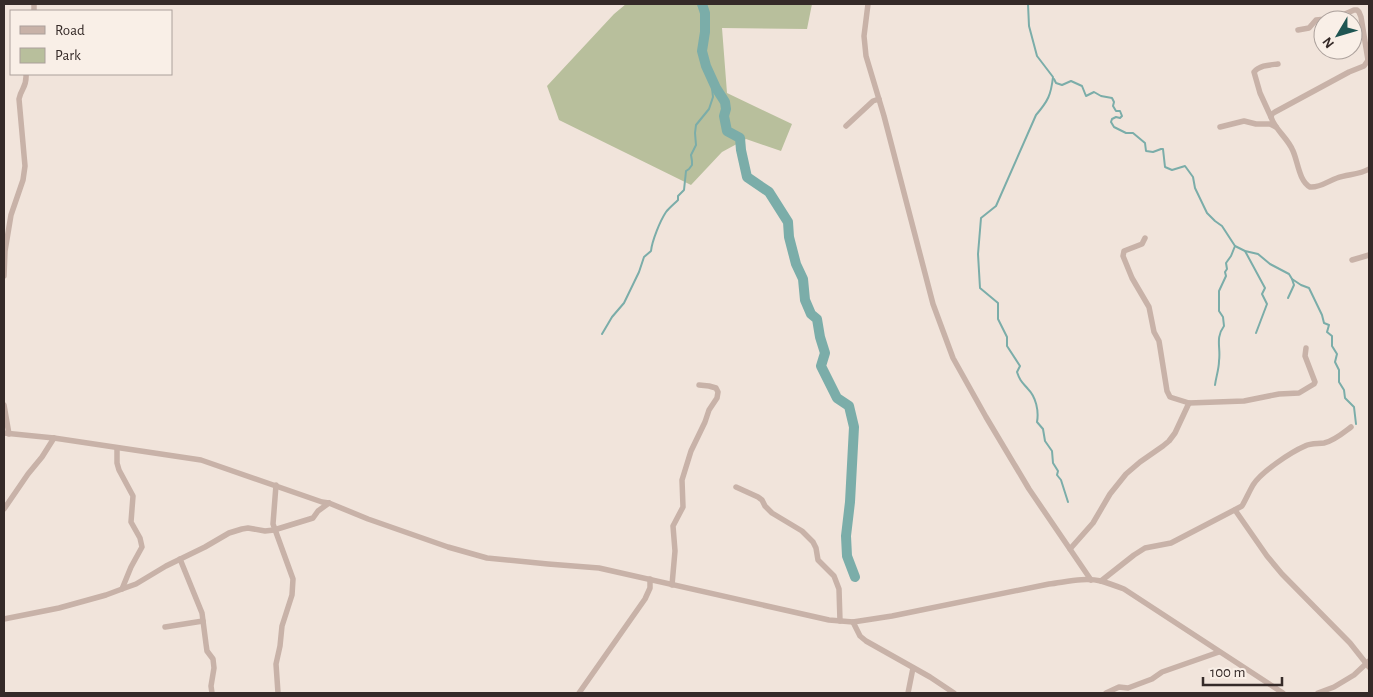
<svg xmlns="http://www.w3.org/2000/svg" width="1373" height="697" font-family="'Alegreya Sans',sans-serif">
	<style>
		.green { fill: #b8bf9c }
		.lines { fill: none; stroke-linecap: round; stroke-linejoin: round }
		.stream { stroke: #7bada9; stroke-width: 2 }
		.river { stroke: #7bada9; stroke-width: 10 }
		.minor { stroke: #c8b2a8; stroke-width: 5.5 }
	</style>
	<rect width="100%" height="100%" fill="#f1e4db"/>
	<path class="green" d="M626,4H812L807,29L722,28L727,93L792,124L781,151L746,139L722,152L691,185L559,120L547,86L614,14Z"/>
	<g class="lines">
		<g class="stream">
			<path d="M1028,4L1029,26L1037,56L1053,77C1051,95 1048,101 1036,115L996,206L981,218L978,254L980,288L998,303V319L1007,337V346L1020,366L1017,372C1020,381 1022,382 1028,389C1036,397 1039,411 1037,422L1043,429L1045,441L1052,451L1053,463L1058,471L1057,475L1061,480L1068,502"/>
			<path d="M1054,79L1056,83L1062,85L1071,81L1082,86L1086,96L1094,92L1101,96L1112,98L1114,102L1113,106L1116,111H1120L1122,116L1120,118L1116,117L1112,119L1111,122L1114,127L1126,133H1133L1145,143L1146,151L1153,152L1161,149H1163L1165,167L1172,170L1185,166L1193,177L1195,188L1207,213L1215,221L1222,226L1235,246L1245,251L1258,254L1270,264L1289,274L1292,279L1301,285L1309,288L1322,315L1324,323L1329,325L1327,332L1332,336V346L1337,354L1335,362L1339,370V382L1344,390L1345,398L1354,407L1356,424"/>
			<path d="M1245,251L1265,288L1262,294L1267,304L1256,333"/>
			<path d="M1288,298L1294,285L1292,279"/>
			<path d="M602,334L612,317L624,303L639,272L644,257L651,251C652,241 660,221 666,212C669,208 674,204 678,200V196L684,190L686,171L689,169L692,165V161L691,155L696,145L695,133L696,125L709,109L713,97L712,88L714,84"/>
			<path d="M1215,385C1216,377 1219,369 1219,361C1221,348 1215,338 1224,326L1223,317L1219,311V291L1226,276L1225,272L1227,269L1226,263L1231,256L1235,246"/>
		</g>
		<path class="river" d="M702,4L705,13V32L702,51L706,66L716,88L725,102L726,109L724,116L727,131L740,138L741,150L747,177L769,192L788,222L789,237L796,264L803,279L805,300L811,314L817,319L820,337L825,353L821,366L837,398L849,406L854,427L850,502L846,536L847,556L855,577"/>
		<g class="minor">
			<path d="M868,4L864,36L866,56L884,116L933,304L953,358L986,417L1029,489L1091,580"/>
			<path d="M34,11V4"/>
			<path d="M1298,30L1309,28L1316,20L1336,18L1354,10H1357L1359,12L1361,17L1368,60"/>
			<path d="M1369,59L1364,66L1349,72L1275,112L1272,114L1271,117C1275,130 1288,138 1293,151C1298,162 1299,181 1310,187C1320,188 1328,181 1337,178C1348,174 1359,175 1369,169"/>
			<path d="M1271,117L1260,93L1254,72C1260,65 1270,65 1278,64"/>
			<path d="M846,126L873,101L879,99"/>
			<path d="M1220,127L1244,121L1256,124H1270L1276,127"/>
			<path d="M1145,238L1142,244L1124,251L1123,256L1132,278L1149,307L1154,332L1159,341L1167,391L1170,397L1173,398L1189,403L1244,401L1279,394L1299,393L1314,384L1315,382L1305,356L1306,348"/>
			<path d="M1352,260L1369,255"/>
			<path d="M4,276L5,251L11,215L23,180L25,166L19,99C21,88 27,88 26,74"/>
			<path d="M4,405L9,434"/>
			<path d="M4,433L54,438L201,460L322,502L329,503L368,519L448,547L487,558L548,564L599,568L829,620L853,622L892,616L1049,584C1066,582 1084,577 1101,581C1108,583 1116,586 1124,589L1283,693"/>
			<path d="M117,448V463L119,470L133,496L131,522L140,538L142,547L131,567L122,589"/>
			<path d="M276,485L273,524L293,579L292,595L282,626L280,646L276,664L278,693"/>
			<path d="M736,487L758,497L762,500L765,506L772,513L802,531L813,542L816,548L818,560L834,576L839,589L840,621"/>
			<path d="M4,509L28,474L42,457L54,438"/>
			<path d="M1235,510L1267,556L1282,574L1350,643L1369,667"/>
			<path d="M1070,549L1093,523L1110,494L1126,474L1140,462L1163,446L1169,441L1175,433L1189,403"/>
			<path d="M180,559L202,613L206,644L207,651L213,659L214,668L211,686L212,693"/>
			<path d="M1101,581L1134,555L1145,548L1171,543L1242,506C1246,499 1249,492 1253,485C1261,472 1291,452 1305,446C1311,443 1318,444 1324,443C1334,441 1343,433 1351,427"/>
			<path d="M672,585L675,551L673,526L683,507L682,480L691,451L705,422L709,410L717,398L718,392L716,388L709,386L699,385"/>
			<path d="M4,619L59,608L106,595L122,589L136,584L166,566L205,547L229,533L242,529L248,528L265,531L274,530L313,518L318,511L329,503"/>
			<path d="M853,622L860,636L866,641L930,677L954,693"/>
			<path d="M165,627L203,621"/>
			<path d="M579,693L645,599L650,588V579"/>
			<path d="M908,693L913,668"/>
			<path d="M1106,693L1119,687L1128,688L1152,679L1162,672L1219,652"/>
			<path d="M1318,693L1334,687L1354,675L1369,661"/>
		</g>
	</g>
	<rect width="1373" height="697" fill="none" stroke="#352a28" stroke-width="10"/>
	<rect x="10" y="10" width="162" height="65" fill="#f9efe7" stroke="#aba09b"/>
	<rect x="20" y="26" width="25" height="8" fill="#c8b2a8" stroke="#aba09b"/>
	<text x="55" y="35" font-size="15" fill="#352a28">Road</text>
	<rect x="20" y="48" width="25" height="15" fill="#b8bf9c" stroke="#aba09b"/>
	<text x="55" y="60" font-size="15" fill="#352a28">Park</text>
	<g transform="translate(1338 35) rotate(232)"><circle r="24" fill="#f9efe7" stroke="#aba09b"/>
	<path d="M0-4L9 19L0 12L-9 19Z" fill="#1f5552"/>
	<text y="-8" font-size="14" font-weight="bold" text-anchor="middle" fill="#352a28">N</text>
	</g>
	<path d="M1203 677v8h79v-8" fill="none" stroke="#352a28" stroke-width="2.5"/>
	<text x="1210" y="677" font-size="15" fill="#352a28" stroke="#f9efe7" stroke-width="4" paint-order="stroke">100 m</text>
</svg>
